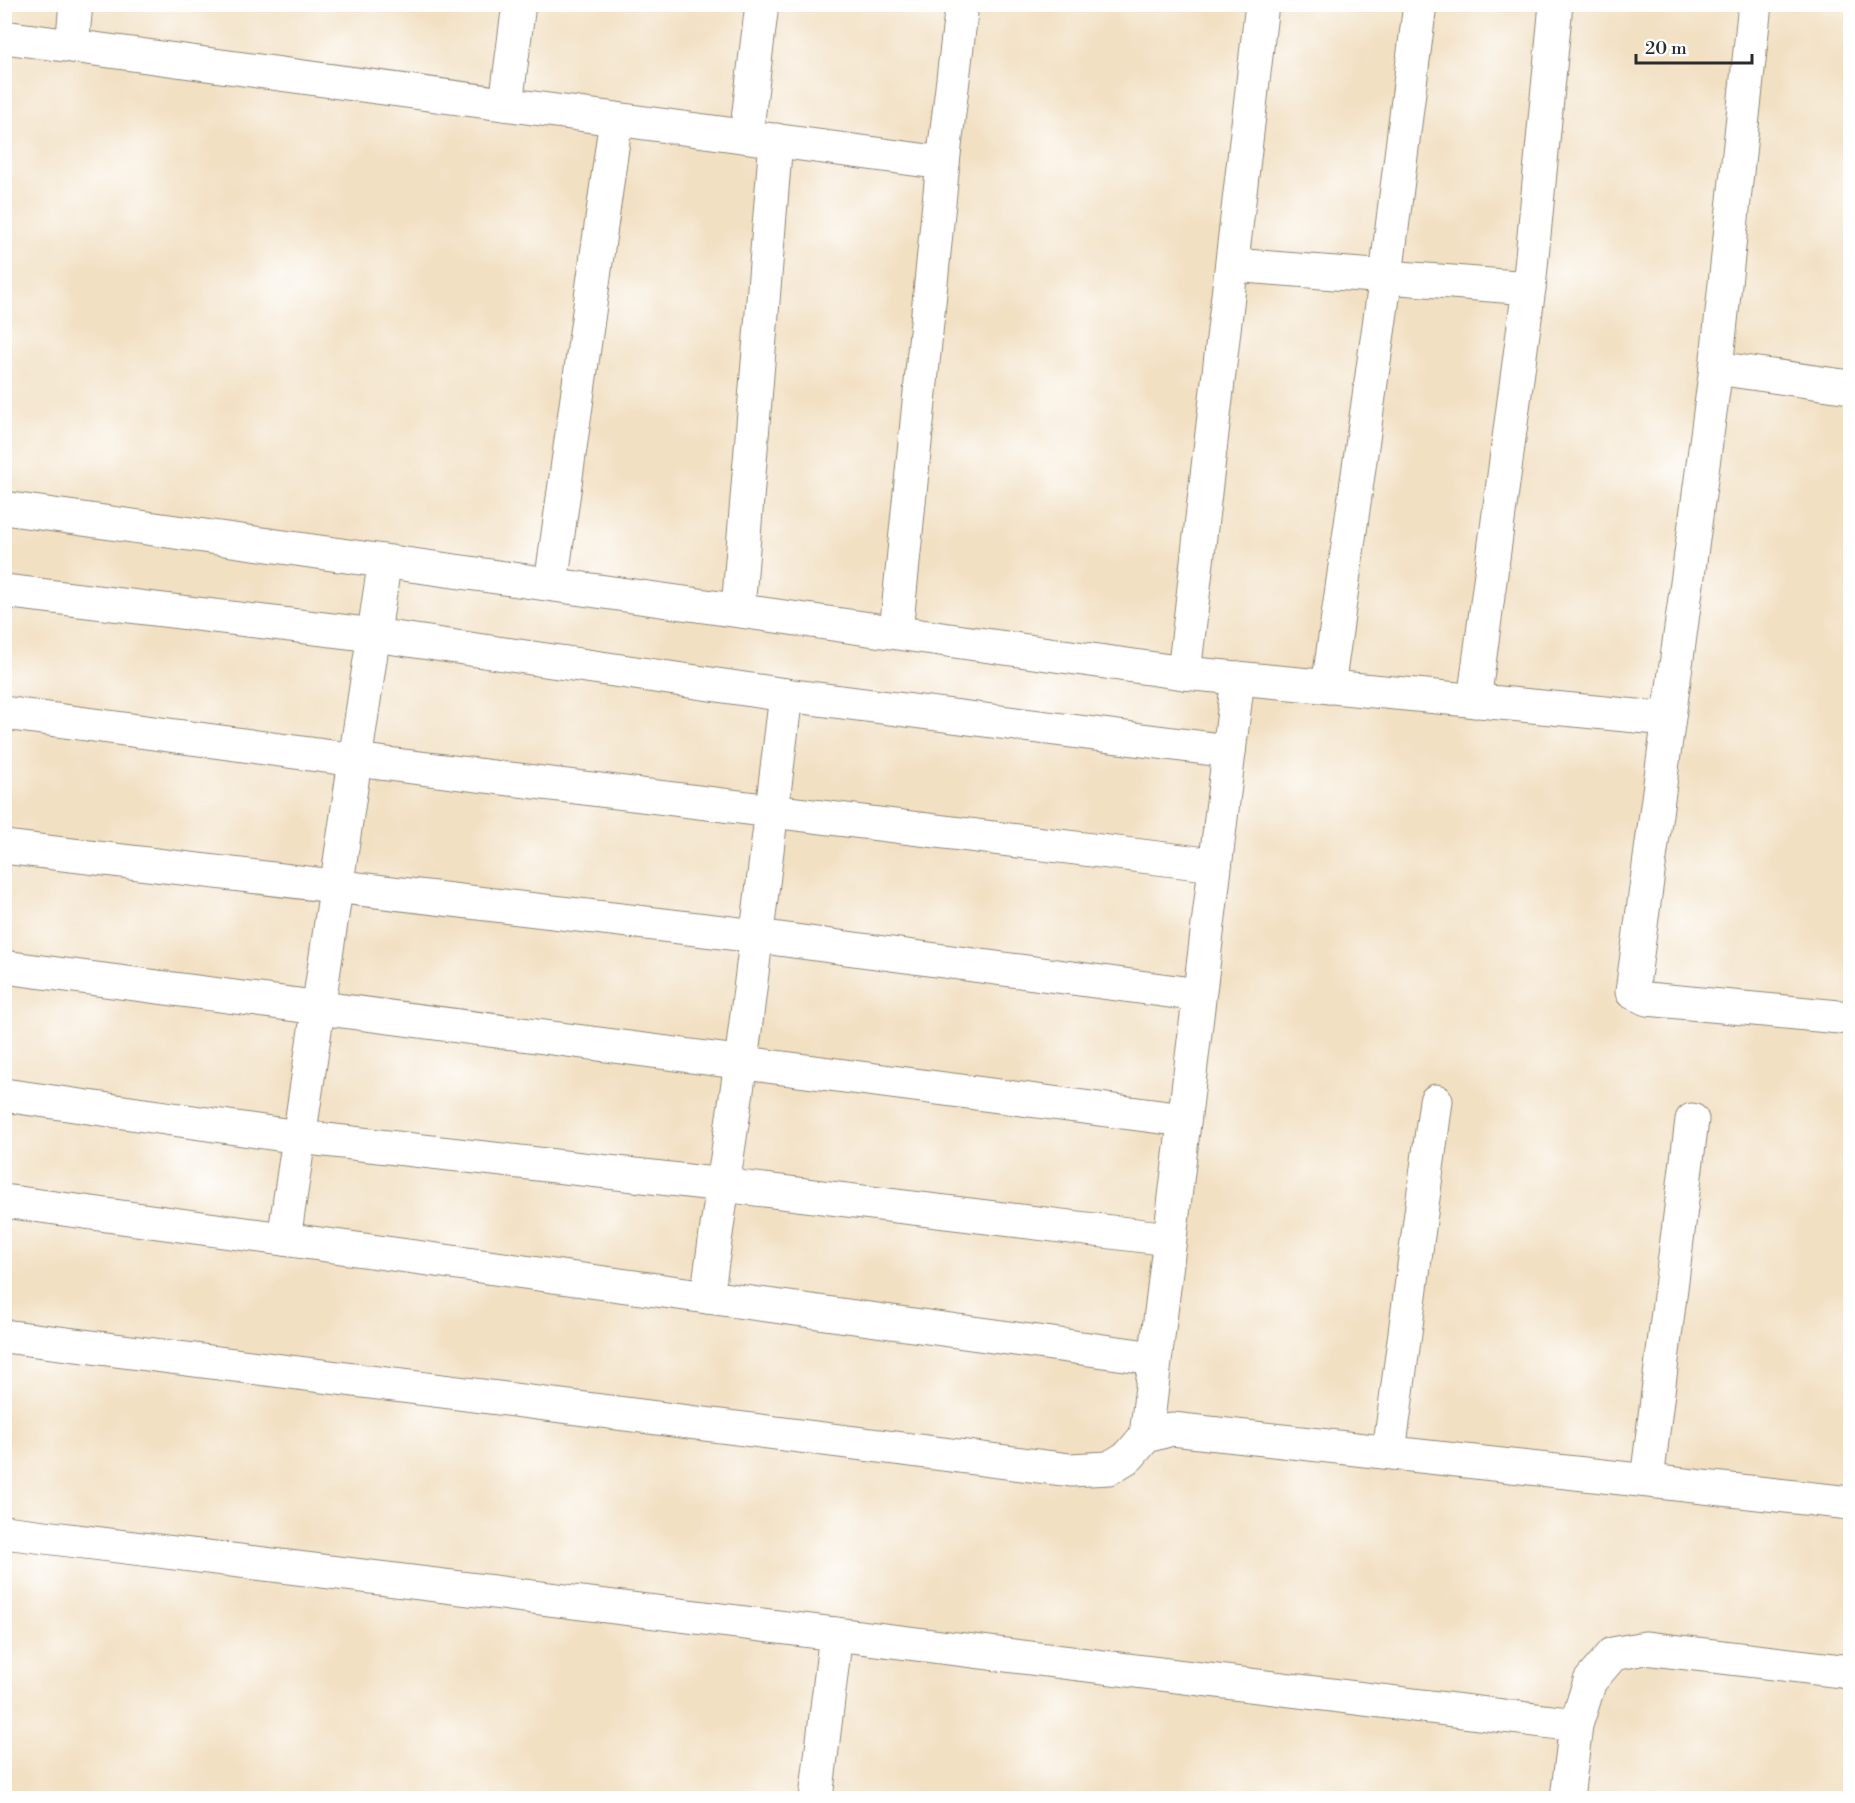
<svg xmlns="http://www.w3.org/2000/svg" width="1855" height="1803" font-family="'Libre Bodoni',serif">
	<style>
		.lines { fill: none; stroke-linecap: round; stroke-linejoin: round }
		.street-casing { stroke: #8e8677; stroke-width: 35 }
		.street { stroke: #fff; stroke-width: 33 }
	</style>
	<rect width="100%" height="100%" fill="#fff"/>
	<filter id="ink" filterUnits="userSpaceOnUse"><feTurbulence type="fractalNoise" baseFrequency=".0167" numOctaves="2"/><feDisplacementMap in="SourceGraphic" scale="12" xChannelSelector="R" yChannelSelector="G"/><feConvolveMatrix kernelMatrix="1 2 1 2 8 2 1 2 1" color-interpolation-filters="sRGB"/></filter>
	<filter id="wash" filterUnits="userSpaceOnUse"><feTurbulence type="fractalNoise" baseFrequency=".008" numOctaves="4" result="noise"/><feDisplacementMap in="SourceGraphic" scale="24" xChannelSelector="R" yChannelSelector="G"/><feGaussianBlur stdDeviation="1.35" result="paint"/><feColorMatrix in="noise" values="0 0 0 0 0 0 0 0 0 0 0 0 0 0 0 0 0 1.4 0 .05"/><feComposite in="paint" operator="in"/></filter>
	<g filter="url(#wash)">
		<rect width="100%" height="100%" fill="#f2e0c3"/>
	</g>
	<g filter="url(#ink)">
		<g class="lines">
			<defs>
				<g id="street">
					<path d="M1755,4L1716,368L1632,992L1647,999L1850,1018"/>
					<path d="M4,37L72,46L76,4"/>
					<path d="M72,46L943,163"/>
					<path d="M506,104L519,4"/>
					<path d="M746,136L762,4"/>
					<path d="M1232,265L1529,288"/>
					<path d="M1716,368L1850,387"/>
					<path d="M4,508L1184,673L1668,719"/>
					<path d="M551,584L616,119"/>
					<path d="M4,591L374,635L786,695"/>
					<path d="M738,610L776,140"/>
					<path d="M896,632L943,163L962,4"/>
					<path d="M1184,673L1262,4"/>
					<path d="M1328,687L1386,276L1420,4"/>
					<path d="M1474,701L1529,288L1556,4"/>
					<path d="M4,713L355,760L1215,865"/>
					<path d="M4,847L756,936L1199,995"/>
					<path d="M4,967L1184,1120"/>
					<path d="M4,1095L299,1137L723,1185L741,1063L786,695L1229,751"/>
					<path d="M4,1201L1155,1358"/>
					<path d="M284,1239L382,579"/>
					<path d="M707,1297L723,1185L1169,1239"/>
					<path d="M4,1336L1070,1470L1109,1468L1129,1456L1146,1436L1172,1429L1850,1503"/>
					<path d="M1146,1436L1238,678"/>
					<path d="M1389,1452L1436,1101"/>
					<path d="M1647,1480L1692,1120"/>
					<path d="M4,1532L1576,1725"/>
					<path d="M816,1798L836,1634"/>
					<path d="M1567,1798L1576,1725L1590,1681L1613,1654L1645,1648L1850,1672"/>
				</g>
			</defs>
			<use href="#street" class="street-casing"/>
			<use href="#street" class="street"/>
		</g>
	</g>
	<rect width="1855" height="1803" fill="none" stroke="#fff" stroke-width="24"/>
	<path d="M1636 54v9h116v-9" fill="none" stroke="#2b2b2b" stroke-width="3"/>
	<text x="1645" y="54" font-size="18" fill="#2b2b2b" stroke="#ffffff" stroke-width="4.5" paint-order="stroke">20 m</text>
</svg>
